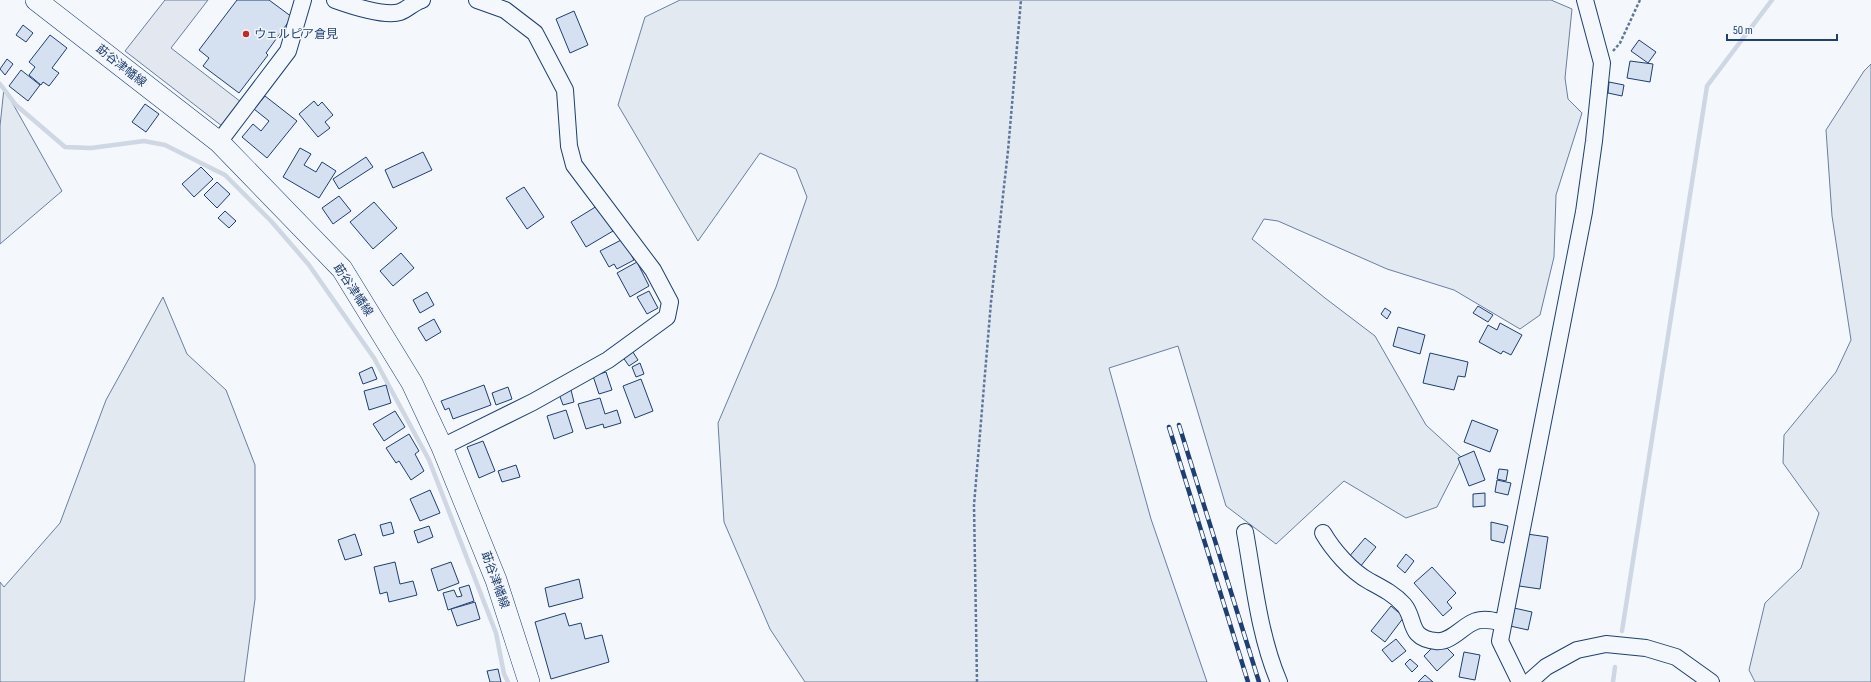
<svg xmlns="http://www.w3.org/2000/svg" width="1871" height="682" font-family="'Sofia Sans Condensed','Noto Sans JP',sans-serif">
	<style>
		.green { fill: #e3e9f0; stroke: #687fa3 }
		.parking { fill: #e3e8f0; stroke: #687fa3 }
		.lines { fill: none; stroke-linecap: round; stroke-linejoin: round }
		.stream { stroke: #cfd7e4; stroke-width: 4.5 }
		.building { fill: #d5e0f0; stroke: #1d3f73 }
		.minor-casing { stroke: #1d3f73; stroke-width: 18 }
		.major-casing { stroke: #1d3f73; stroke-width: 22 }
		.path { stroke: #5e769c; stroke-width: 2.5; stroke-dasharray: 3 2; stroke-linecap: butt }
		.minor { stroke: #f4f7fb; stroke-width: 16 }
		.major { stroke: #f4f7fb; stroke-width: 21 }
		.rail-casing { stroke: #1d3f73; stroke-width: 4.5 }
		.rail { stroke: #f4f7fb; stroke-width: 3; stroke-dasharray: 9; stroke-linecap: butt }
		.poi-dot { fill: #c62828; stroke: #f4f7fb; stroke-width: 1.5 }
		.labels { text-anchor: middle; dominant-baseline: central; stroke-width: 3; stroke-linejoin: round; paint-order: stroke }
		.poi-label { font-size: 12px; fill: #1d3f73; stroke: #f4f7fb; text-anchor: start }
		.street-label { font-size: 12px; fill: #1d3f73; stroke: #f4f7fb }
	</style>
	<rect width="100%" height="100%" fill="#f4f7fb"/>
	<g class="green">
		<path d="M680,0H1551L1572,9L1565,78L1568,99L1582,113L1556,195L1554,257L1540,315L1520,329L1454,290L1387,269L1278,221L1264,219L1252,239L1325,298L1375,336L1426,425L1462,458L1437,507L1406,518L1344,481L1276,544L1226,506L1178,346L1109,368L1151,519L1207,682H805L770,629L724,522L718,423L776,287L807,197L796,169L760,153L698,241L618,105L645,17Z"/>
		<path d="M1871,64V682H1755L1749,670L1765,603L1801,568L1819,513L1783,463L1784,435L1836,372L1851,340L1832,216L1826,130L1864,71Z"/>
		<path d="M4,88L62,191L0,244V126Z"/>
		<path d="M163,297L187,354L226,390L255,465V599L244,682H0V582L4,587L60,523L106,400Z"/>
	</g>
	<path class="parking" d="M165,0H208L171,48L241,102L222,126L125,51Z"/>
	<g class="lines">
		<g class="stream">
			<path d="M0,84L16,105L65,147L91,148L144,141L165,145L225,175L271,221L309,265L374,358L429,460L496,633L504,674L508,682"/>
			<path d="M1622,631L1707,86L1772,0"/>
			<path d="M1613,682L1615,667"/>
		</g>
	</g>
	<g class="building">
		<path d="M237,0H269L292,17L266,53L268,55L239,93L203,66L209,58L199,50Z"/>
		<path d="M574,11L588,45L570,53L556,19Z"/>
		<path d="M23,25L33,33L26,42L16,35Z"/>
		<path d="M50,35L67,48L52,68L59,73L49,86L43,82L41,85L29,75L35,67L29,62Z"/>
		<path d="M1639,40L1656,52L1648,63L1631,51Z"/>
		<path d="M7,59L13,64L5,75L0,69Z"/>
		<path d="M1630,61L1653,64L1650,82L1627,78Z"/>
		<path d="M21,70L40,85L28,101L9,86Z"/>
		<path d="M1609,82L1624,85L1622,96L1608,93Z"/>
		<path d="M265,96L297,121L267,158L242,137L253,124L261,131L269,121L254,109Z"/>
		<path d="M314,101L318,106L322,102L333,115L325,122L330,128L318,137L299,114Z"/>
		<path d="M145,104L159,114L146,132L132,122Z"/>
		<path d="M300,148L311,154L304,165L316,172L322,162L336,171L319,198L283,177Z"/>
		<path d="M423,152L432,170L393,188L385,170Z"/>
		<path d="M366,157L373,167L339,189L333,179Z"/>
		<path d="M201,167L213,179L194,197L182,184Z"/>
		<path d="M217,182L230,194L217,208L204,195Z"/>
		<path d="M524,187L544,217L527,229L506,198Z"/>
		<path d="M339,196L351,211L333,224L322,208Z"/>
		<path d="M374,202L397,228L373,249L350,222Z"/>
		<path d="M597,206L613,231L586,247L571,222Z"/>
		<path d="M225,211L236,221L229,228L218,218Z"/>
		<path d="M623,239L634,260L617,269L614,264L609,267L600,251Z"/>
		<path d="M401,253L414,268L393,286L380,271Z"/>
		<path d="M637,262L649,286L630,297L617,273Z"/>
		<path d="M649,291L658,308L647,314L637,297Z"/>
		<path d="M427,292L434,305L420,313L413,300Z"/>
		<path d="M1478,306L1493,315L1488,322L1473,313Z"/>
		<path d="M1385,308L1391,312L1387,319L1381,314Z"/>
		<path d="M434,319L441,332L426,341L418,328Z"/>
		<path d="M1500,323L1522,335L1511,355L1503,351L1501,354L1479,342L1488,325L1497,330Z"/>
		<path d="M1398,327L1425,335L1420,354L1393,346Z"/>
		<path d="M631,349L638,360L629,366L622,356Z"/>
		<path d="M1430,353L1468,362L1465,377L1458,376L1454,390L1423,383Z"/>
		<path d="M640,363L644,374L636,377L632,367Z"/>
		<path d="M372,367L377,379L363,384L359,373Z"/>
		<path d="M606,372L612,390L599,394L593,376Z"/>
		<path d="M641,379L653,411L635,418L623,386Z"/>
		<path d="M386,385L391,403L369,410L364,391Z"/>
		<path d="M484,385L491,405L453,419L449,408L445,410L441,401Z"/>
		<path d="M508,387L512,399L496,405L492,393Z"/>
		<path d="M571,390L574,402L563,405L559,394Z"/>
		<path d="M600,398L605,414L617,410L621,423L604,428L603,424L586,429L578,404Z"/>
		<path d="M566,410L573,432L554,439L547,416Z"/>
		<path d="M395,411L405,427L384,441L373,424Z"/>
		<path d="M1472,420L1498,430L1490,452L1464,442Z"/>
		<path d="M409,434L419,451L415,454L424,471L411,480L399,461L396,463L386,448Z"/>
		<path d="M483,441L495,471L479,478L467,447Z"/>
		<path d="M1474,451L1485,480L1469,486L1458,458Z"/>
		<path d="M516,465L520,477L502,482L498,471Z"/>
		<path d="M1499,469L1508,470L1506,481L1497,479Z"/>
		<path d="M1497,480L1511,483L1508,495L1495,492Z"/>
		<path d="M430,490L440,513L420,521L410,499Z"/>
		<path d="M1485,493V506L1473,507V494Z"/>
		<path d="M391,522L394,533L383,536L380,525Z"/>
		<path d="M1491,522L1508,526L1504,543L1491,540Z"/>
		<path d="M429,526L433,537L418,543L414,531Z"/>
		<path d="M355,534L362,555L345,560L338,540Z"/>
		<path d="M1527,534L1548,537L1540,589L1519,586Z"/>
		<path d="M1365,538L1376,547L1360,567L1348,558Z"/>
		<path d="M1406,554L1414,561L1405,573L1397,566Z"/>
		<path d="M395,562L400,584L413,581L417,595L389,602L387,592L380,594L374,567Z"/>
		<path d="M451,562L459,583L438,591L431,569Z"/>
		<path d="M1432,567L1456,593L1447,602L1452,608L1443,616L1414,583Z"/>
		<path d="M579,579L583,598L549,607L545,588Z"/>
		<path d="M469,585L474,601L448,610L443,593L454,590L457,597L462,596L459,588Z"/>
		<path d="M475,602L480,619L457,626L451,609Z"/>
		<path d="M1391,606L1404,617L1385,642L1371,631Z"/>
		<path d="M1514,608L1532,612L1528,630L1510,626Z"/>
		<path d="M565,613L569,626L581,623L585,639L602,635L609,662L551,679L535,622Z"/>
		<path d="M1396,639L1406,651L1392,662L1382,650Z"/>
		<path d="M1443,644L1454,655L1437,671L1424,656L1433,647L1436,650Z"/>
		<path d="M1464,652L1480,655L1475,680L1459,677Z"/>
		<path d="M1410,659L1418,666L1412,672L1405,664Z"/>
		<path d="M498,669L501,682H490L487,671Z"/>
		<path d="M1425,675L1433,682H1418Z"/>
	</g>
	<g class="lines">
		<defs>
			<g id="minor">
				<path d="M335,0C349,5 386,17 400,12C408,9 414,2 422,0"/>
				<path d="M219,142L288,51L303,0"/>
				<path d="M442,447L533,402L608,360L667,317L670,302L653,270L574,165L569,146L565,90L535,33L505,10L477,0"/>
				<path d="M1245,532C1254,582 1259,635 1279,682"/>
				<path d="M1323,533C1333,550 1351,571 1369,581C1382,588 1394,594 1404,605C1416,619 1407,638 1436,641C1451,643 1463,625 1476,621C1485,618 1495,621 1503,623"/>
				<path d="M1520,682L1500,641L1584,212L1594,141L1602,63L1585,0"/>
				<path d="M1529,682L1546,667L1577,650L1606,644L1646,648L1676,657L1711,682"/>
			</g>
			<path id="major" d="M36,0L219,142L342,269L412,383L442,447L496,580L529,682"/>
		</defs>
		<use href="#minor" class="minor-casing"/>
		<use href="#major" class="major-casing"/>
		<g class="path">
			<path d="M1613,51L1620,43L1640,0"/>
			<path d="M977,682L974,505L991,302L1008,151L1021,0"/>
		</g>
		<use href="#minor" class="minor"/>
		<use href="#major" class="major"/>
		<defs>
			<g id="rail">
				<path d="M1179,425L1259,682"/>
				<path d="M1169,427L1248,682"/>
			</g>
		</defs>
		<use href="#rail" class="rail-casing"/>
		<use href="#rail" class="rail"/>
	</g>
	<circle class="poi-dot" cx="246" cy="34" r="4"/>
	<g class="labels">
		<g class="poi-label">
			<text x="254" y="34">ウェルピア倉見</text>
		</g>
		<g class="street-label">
			<text transform="translate(121 66) rotate(38)">莇谷津幡線</text>
			<text transform="translate(353 290) rotate(56)">莇谷津幡線</text>
			<text transform="translate(495 580) rotate(70)">莇谷津幡線</text>
		</g>
	</g>
	<path d="M1727 34v6h110v-6" fill="none" stroke="#1d3f73" stroke-width="2"/>
	<text x="1733" y="34" font-size="12" fill="#1d3f73" stroke="#f4f7fb" stroke-width="3" paint-order="stroke">50 m</text>
</svg>
